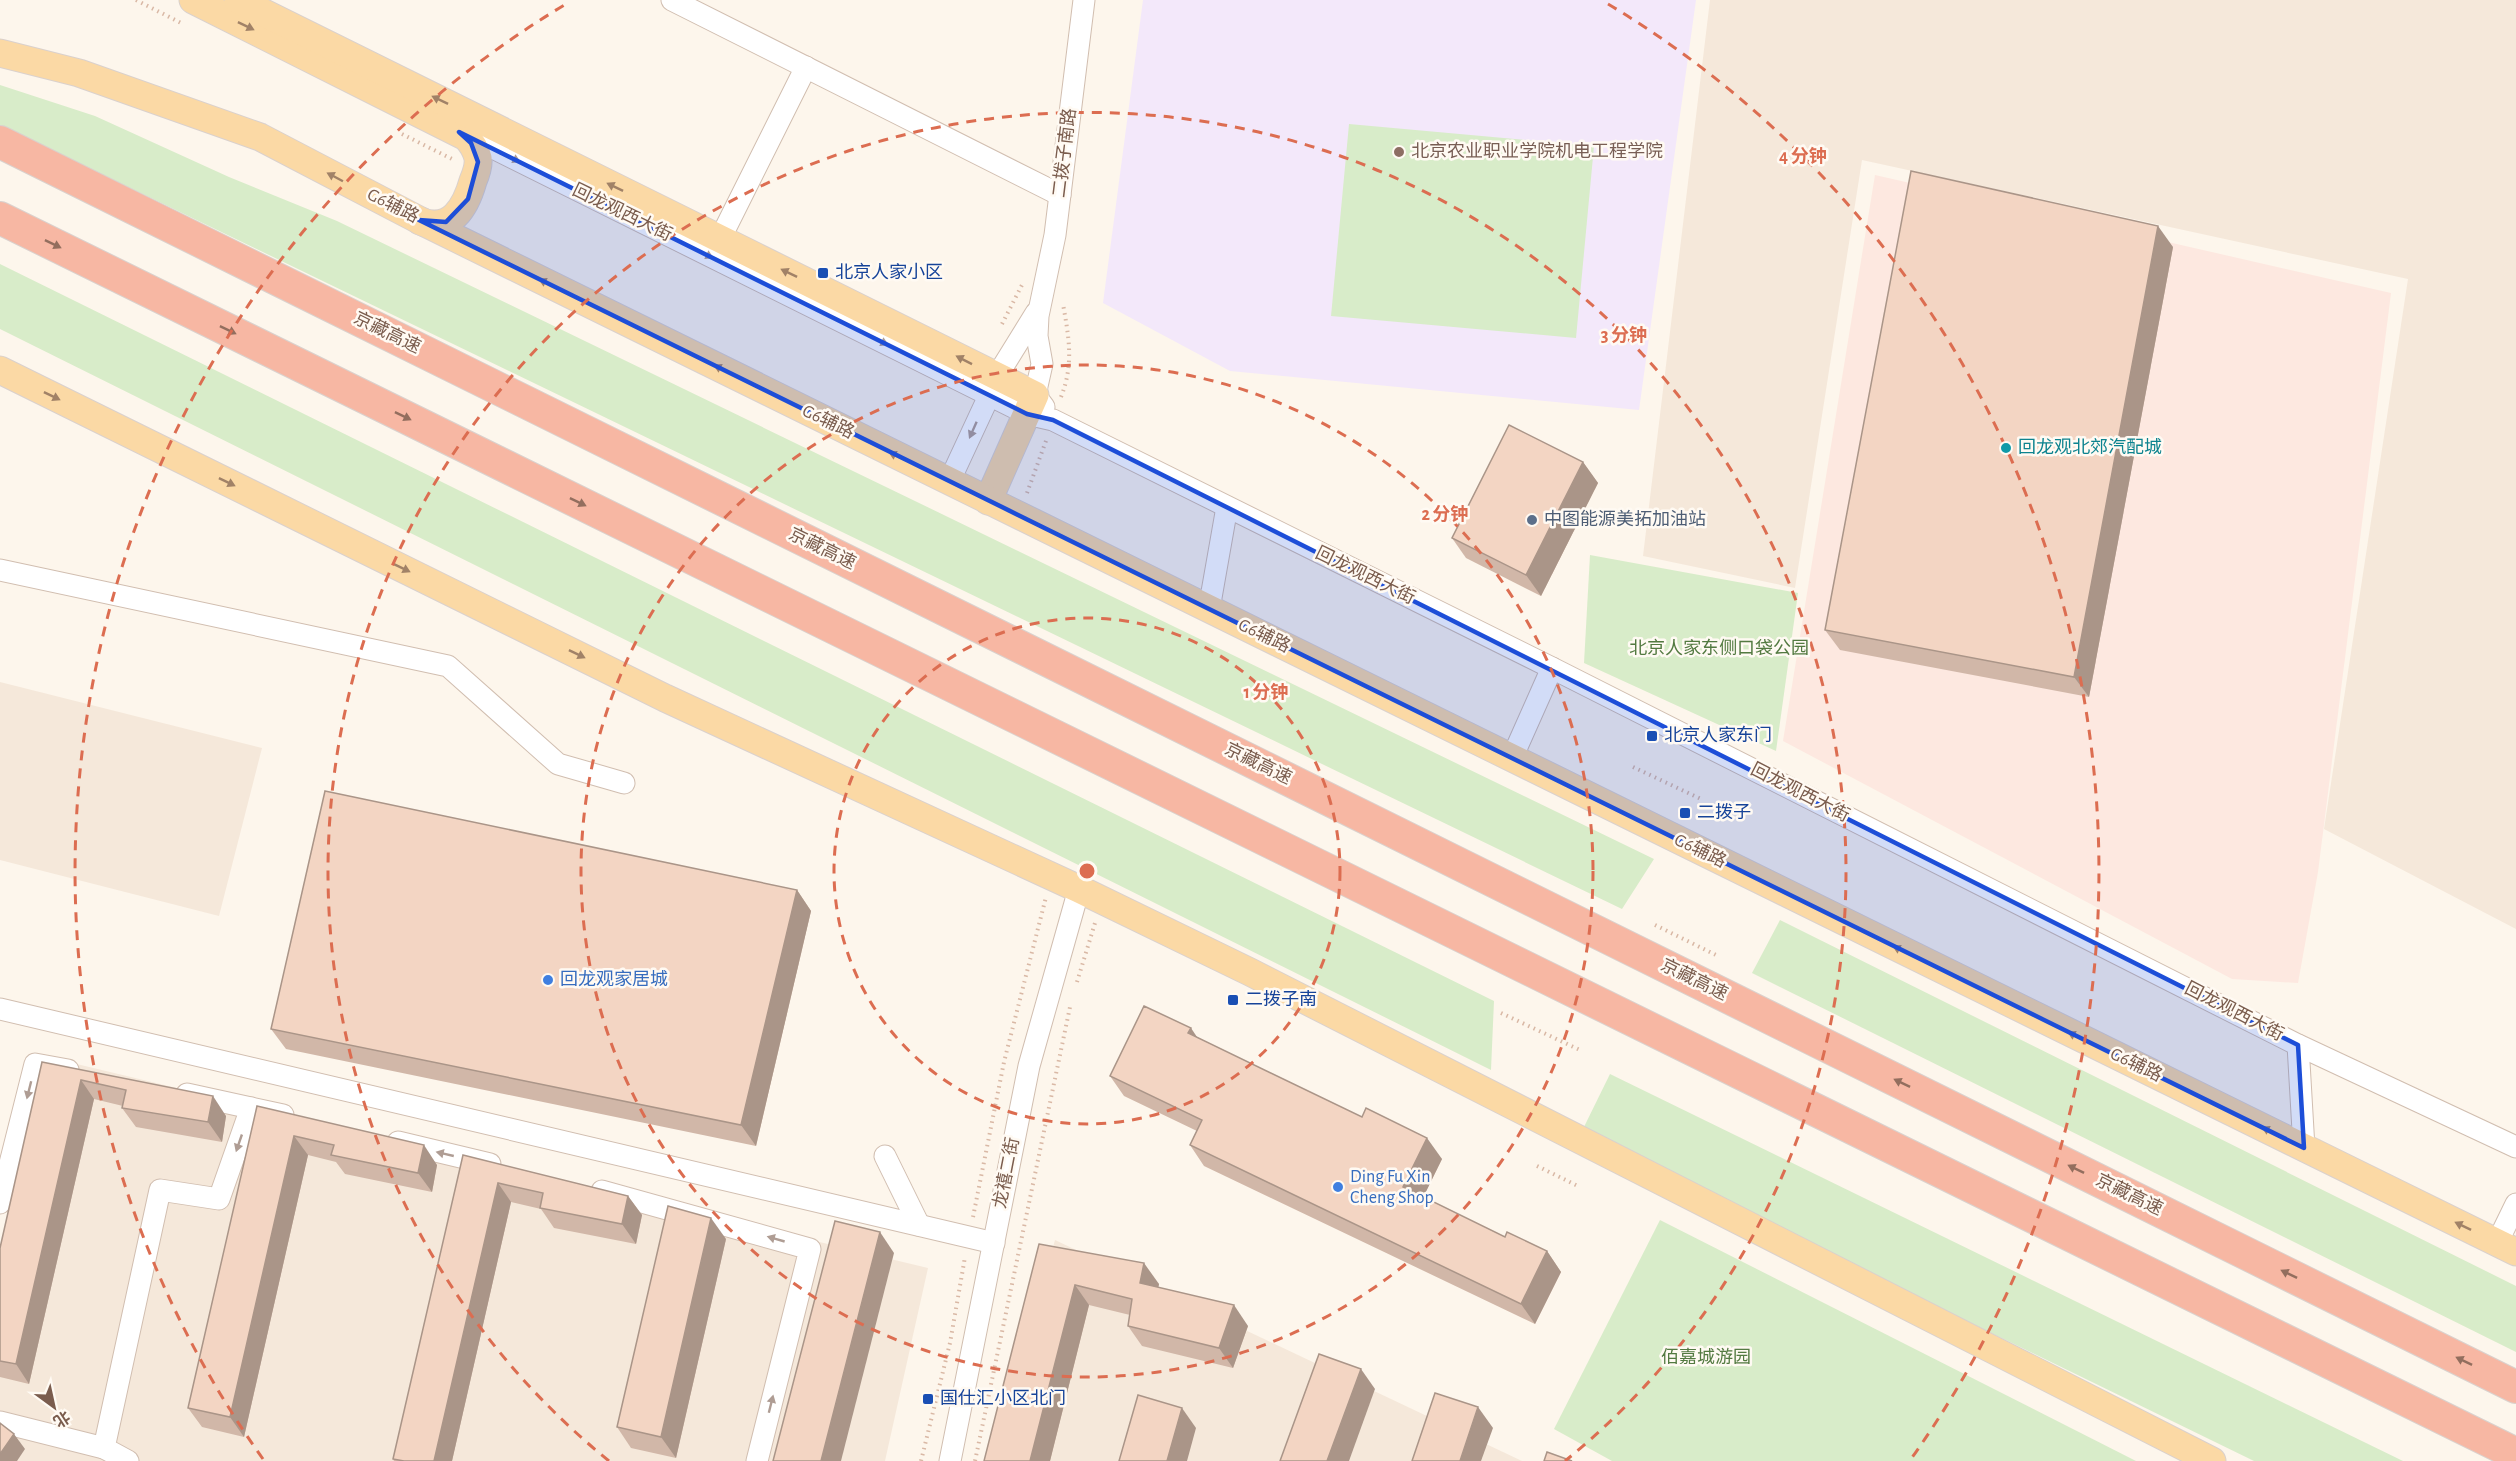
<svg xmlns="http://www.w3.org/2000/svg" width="2516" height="1461" font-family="'Alegreya Sans','Noto Sans SC',sans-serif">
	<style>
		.residential { fill: #f5e8da }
		.commercial { fill: #fde8e0 }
		.education { fill: #f3e8fa }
		.green { fill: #d8ecc9 }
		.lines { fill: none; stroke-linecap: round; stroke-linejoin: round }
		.minor-casing { stroke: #d1beb0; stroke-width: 23 }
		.major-casing { stroke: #dad1cd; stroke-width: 29 }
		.highway-casing { stroke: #dad1cd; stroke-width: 34 }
		.path { stroke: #d9b8a5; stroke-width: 4; stroke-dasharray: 1.5 4.5; stroke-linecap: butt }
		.minor { stroke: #fff; stroke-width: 21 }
		.major { stroke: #fbd9a5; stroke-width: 27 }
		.highway { stroke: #f7b7a3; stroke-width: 32 }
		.wall { fill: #d1b7a8 }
		.shaded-wall { fill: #aa9588 }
		.building { fill: #f3d5c3; stroke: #aa9588; stroke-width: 1.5 }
		.oneway { fill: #a18267 }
		.oneway2 { fill: #af9d94 }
		.oneway3 { fill: #936e5e }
		.marked { fill: #1d4ed8; fill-opacity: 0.2; stroke: #1d4ed8; stroke-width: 4.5; stroke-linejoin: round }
		.ring { fill: none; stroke: #dc6d51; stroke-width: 3; stroke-dasharray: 10 8 }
		.education-dot { fill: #8d6e63; stroke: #fffaf3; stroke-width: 2 }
		.transit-dot { fill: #1a4fb4; stroke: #fffaf3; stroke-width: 2 }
		.culture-dot { fill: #0f9aa8; stroke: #fffaf3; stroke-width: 2 }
		.service-dot { fill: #5c6f8a; stroke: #fffaf3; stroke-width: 2 }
		.shop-dot { fill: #3f7fe0; stroke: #fffaf3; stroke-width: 2 }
		.labels { text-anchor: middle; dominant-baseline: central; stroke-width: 5; stroke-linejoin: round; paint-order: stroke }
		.education-label { font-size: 18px; fill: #785e54; stroke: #fffaf3; text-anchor: start }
		.street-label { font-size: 18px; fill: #7a5c4d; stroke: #fffaf3 }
		.transit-label { font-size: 18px; fill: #164399; stroke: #fffaf3; text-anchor: start }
		.culture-label { font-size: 18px; fill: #0d838f; stroke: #fffaf3; text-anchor: start }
		.service-label { font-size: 18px; fill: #4e5e75; stroke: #fffaf3; text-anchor: start }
		.park-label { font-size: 18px; fill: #537a41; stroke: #fffaf3 }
		.shop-label { font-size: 18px; fill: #366cbe; stroke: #fffaf3; text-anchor: start }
		.centre { fill: #dc6d51; stroke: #fffaf3; stroke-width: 3 }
		.ring-label { font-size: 18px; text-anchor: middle; font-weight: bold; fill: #dc6d51; stroke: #fffaf3; stroke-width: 5; stroke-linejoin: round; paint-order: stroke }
	</style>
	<rect width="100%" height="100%" fill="#fdf6ec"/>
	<g class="residential">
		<path d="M1710,0H2516V929L2324,829L2408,279L1862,160L1795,588L1643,556Z"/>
		<path d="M0,682L262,748L219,916L0,860Z"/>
		<path d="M60,1060L928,1268L885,1461H0V1247Z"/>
		<path d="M1055,1240L1522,1461H996Z"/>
	</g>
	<path class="commercial" d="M1875,175L2391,293L2318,872L2298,983L2232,979L1783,741Z"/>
	<path class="education" d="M1143,0H1696L1639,410L1230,371L1103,303Z"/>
	<g class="green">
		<path d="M0,85L95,116L229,177L337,221L1654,859L1622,909L0,125Z"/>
		<path d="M1349,124L1594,146L1576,338L1331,316Z"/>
		<path d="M0,264L1494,1001L1491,1070L0,329Z"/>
		<path d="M1590,555L1798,593L1776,751L1584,663Z"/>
		<path d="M1780,920L2516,1286V1352L1752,973Z"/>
		<path d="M1610,1074L2403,1461H2254L1581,1133Z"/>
		<path d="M1660,1220L2136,1461H1612L1554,1429Z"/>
	</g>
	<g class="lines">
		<defs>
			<g id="minor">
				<path d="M672,0L1060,195"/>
				<path d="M465,134L1027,414L1053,420L1552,668L2298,1045L2516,1147"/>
				<path d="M720,239L806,67"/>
				<path d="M1044,407L1035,395L1042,364L1037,336L1038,316L1055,235L1084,0"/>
				<path d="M949,482L1002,368L1036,313"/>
				<path d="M0,570L448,666L558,764L624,783"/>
				<path d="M1209,609L1227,507"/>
				<path d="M1512,758L1552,668"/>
				<path d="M0,1009L994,1243"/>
				<path d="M2298,1045L2304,1148"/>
				<path d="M187,1094L251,1108"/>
				<path d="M398,1142L490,1164"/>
				<path d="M885,1156L919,1225"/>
				<path d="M602,1191L810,1249L757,1461"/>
				<path d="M0,1203L35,1064L68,1070"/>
				<path d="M2497,1243L2516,1204"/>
				<path d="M0,1422L104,1448"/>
				<path d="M128,1461L104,1448L160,1190L219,1199L251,1108L283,1115"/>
				<path d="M950,1461L1029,1066L1079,889"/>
			</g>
			<g id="major">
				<path d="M193,0L466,137C472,143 476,150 478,158C479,166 476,174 473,181C466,206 451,234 420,221"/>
				<path d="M238,0L1035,395L988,501"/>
				<path d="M0,53L79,73L260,137L419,220L2516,1252"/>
				<path d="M0,370L665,698L1079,889L1250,972L2212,1461"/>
			</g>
			<g id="highway">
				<path d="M0,142L2516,1387"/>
				<path d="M0,218L2516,1454"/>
			</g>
		</defs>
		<use href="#minor" class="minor-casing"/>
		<use href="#major" class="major-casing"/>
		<use href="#highway" class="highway-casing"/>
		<g class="path">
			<path d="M136,0L181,23"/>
			<path d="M402,134L454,160"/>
			<path d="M1002,324L1023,283"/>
			<path d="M1061,397C1074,364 1069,338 1063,304"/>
			<path d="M1027,493L1047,438"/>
			<path d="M1633,767L1701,799"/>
			<path d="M1655,925L1716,955"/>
			<path d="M1077,982L1095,923"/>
			<path d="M1501,1013L1580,1050"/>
			<path d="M1537,1166L1580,1187"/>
			<path d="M973,1217L1004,1062L1046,897"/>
			<path d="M921,1461L950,1343L965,1257"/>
			<path d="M975,1461L1070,1007"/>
		</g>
		<use href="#minor" class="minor"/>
		<use href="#major" class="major"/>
		<use href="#highway" class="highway"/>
	</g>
	<g class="wall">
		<path d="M2173,247L2089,697L1840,650L1825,630Z"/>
		<path d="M1583,462L1598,483L1541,596L1466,558L1452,538Z"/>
		<path d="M797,890L811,911L756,1146L286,1049L271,1029Z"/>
		<path d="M1197,1037L1442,1159L1423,1197L1505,1237L1547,1251L1561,1272L1535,1324L1204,1166L1190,1145L1197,1131L1124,1096L1110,1076Z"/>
		<path d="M42,1062L226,1116L222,1142L136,1127L122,1108L123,1106L94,1099L29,1384L0,1377V1248Z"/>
		<path d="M257,1106L437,1165L432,1192L345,1174L336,1162L308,1155L244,1437L202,1427L188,1408Z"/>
		<path d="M463,1155L628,1196L642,1215L636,1244L554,1228L541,1209L511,1202L452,1461H394L393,1459Z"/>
		<path d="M726,1239L676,1458L631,1448L617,1427Z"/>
		<path d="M1039,1244L1159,1284L1158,1287L1248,1326L1233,1368L1142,1346L1128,1326L1130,1315L1089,1305L1050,1461H984Z"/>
	</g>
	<g class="shaded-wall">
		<path d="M2158,226L2173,247L2089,697L2074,677Z"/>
		<path d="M1583,462L1598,483L1541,596L1526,575Z"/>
		<path d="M797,890L811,911L756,1146L741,1125Z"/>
		<path d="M1191,1028L1205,1049L1188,1033Z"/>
		<path d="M81,1080L94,1099L29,1384L16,1364Z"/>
		<path d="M213,1096L226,1116L222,1142L208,1122Z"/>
		<path d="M294,1136L308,1155L244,1437L230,1417Z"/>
		<path d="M1427,1138L1442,1159L1418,1208L1403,1187Z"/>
		<path d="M424,1145L437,1165L432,1192L418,1173Z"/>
		<path d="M498,1183L511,1202L452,1461H434Z"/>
		<path d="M628,1196L642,1215L636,1244L622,1224Z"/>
		<path d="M711,1218L726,1239L676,1458L661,1437Z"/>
		<path d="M880,1232L894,1253L841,1461H821Z"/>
		<path d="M1547,1251L1561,1272L1535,1324L1521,1304Z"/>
		<path d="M1144,1263L1159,1284L1155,1304L1140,1283Z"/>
		<path d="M1075,1285L1089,1305L1050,1461H1030Z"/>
		<path d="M1234,1305L1248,1326L1233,1368L1219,1348Z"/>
		<path d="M1361,1369L1375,1389L1349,1461H1327Z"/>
		<path d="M1478,1407L1493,1428L1481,1461H1460Z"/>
		<path d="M1182,1408L1196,1428L1187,1461H1167Z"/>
		<path d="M14,1434L25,1449L17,1461H0V1454Z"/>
	</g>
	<g class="building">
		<path d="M1911,171L2158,226L2074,677L1825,630Z"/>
		<path d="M1509,425L1583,462L1526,575L1452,538Z"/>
		<path d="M325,791L797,890L741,1125L271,1029Z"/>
		<path d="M1144,1006L1191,1028L1188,1033L1362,1117L1366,1108L1427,1138L1403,1187L1505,1237L1507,1232L1547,1251L1521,1304L1190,1145L1202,1120L1110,1076Z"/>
		<path d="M42,1062L213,1096L208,1122L122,1108L126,1090L81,1080L16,1364L0,1361V1248Z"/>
		<path d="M257,1106L424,1145L418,1173L331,1155L334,1145L294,1136L230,1417L188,1408Z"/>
		<path d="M463,1155L628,1196L622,1224L540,1208L543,1193L498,1183L434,1461H404L393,1459Z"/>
		<path d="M668,1206L711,1218L661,1437L617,1427Z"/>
		<path d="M835,1221L880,1232L821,1461H773Z"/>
		<path d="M1039,1244L1144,1263L1140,1283L1234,1305L1219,1348L1128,1326L1132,1299L1075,1285L1030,1461H984Z"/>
		<path d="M1319,1354L1361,1369L1327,1461H1280Z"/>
		<path d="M1435,1393L1478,1407L1460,1461H1412Z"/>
		<path d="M1138,1395L1182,1408L1167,1461H1119Z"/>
		<path d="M0,1423L14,1434L0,1454Z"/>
		<path d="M1547,1452L1572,1461H1544Z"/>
	</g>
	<defs><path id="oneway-solid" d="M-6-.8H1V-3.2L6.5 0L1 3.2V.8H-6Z" transform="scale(1.5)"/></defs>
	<g class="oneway">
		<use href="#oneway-solid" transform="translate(246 26) rotate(26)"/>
		<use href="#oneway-solid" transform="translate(440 100) rotate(-154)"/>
		<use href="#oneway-solid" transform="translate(335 177) rotate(-152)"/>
		<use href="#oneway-solid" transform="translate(615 187) rotate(-154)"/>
		<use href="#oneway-solid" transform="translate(789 273) rotate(-154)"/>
		<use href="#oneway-solid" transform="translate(547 283) rotate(-154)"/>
		<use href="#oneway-solid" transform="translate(964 360) rotate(-153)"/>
		<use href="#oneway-solid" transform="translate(722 369) rotate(-154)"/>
		<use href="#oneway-solid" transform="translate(52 396) rotate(26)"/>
		<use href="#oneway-solid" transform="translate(897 456) rotate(-154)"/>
		<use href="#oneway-solid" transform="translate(227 482) rotate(26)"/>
		<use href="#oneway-solid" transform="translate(402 568) rotate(26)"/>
		<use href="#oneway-solid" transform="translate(577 654) rotate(26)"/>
		<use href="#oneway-solid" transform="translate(1901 950) rotate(-154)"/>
		<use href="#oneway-solid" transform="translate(2076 1036) rotate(-154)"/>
		<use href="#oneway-solid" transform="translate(2270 1131) rotate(-154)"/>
		<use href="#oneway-solid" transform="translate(2463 1226) rotate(-154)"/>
	</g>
	<g class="oneway2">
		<use href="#oneway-solid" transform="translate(512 158) rotate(26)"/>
		<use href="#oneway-solid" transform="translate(705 254) rotate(26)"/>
		<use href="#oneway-solid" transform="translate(880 341) rotate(26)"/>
		<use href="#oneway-solid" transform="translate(973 430) rotate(114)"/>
		<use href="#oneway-solid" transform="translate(29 1090) rotate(104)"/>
		<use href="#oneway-solid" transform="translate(239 1143) rotate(109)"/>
		<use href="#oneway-solid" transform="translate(445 1154) rotate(-167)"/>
		<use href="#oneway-solid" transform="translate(776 1239) rotate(-164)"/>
		<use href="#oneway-solid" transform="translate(771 1404) rotate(-76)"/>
	</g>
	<g class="oneway3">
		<use href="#oneway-solid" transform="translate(53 244) rotate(26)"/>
		<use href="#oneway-solid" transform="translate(228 330) rotate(26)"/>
		<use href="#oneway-solid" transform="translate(403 416) rotate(26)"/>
		<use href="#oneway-solid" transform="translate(578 502) rotate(26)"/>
		<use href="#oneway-solid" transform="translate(1902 1083) rotate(-154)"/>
		<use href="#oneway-solid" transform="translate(2076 1169) rotate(-154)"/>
		<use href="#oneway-solid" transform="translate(2289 1274) rotate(-154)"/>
		<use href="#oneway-solid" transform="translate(2464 1361) rotate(-154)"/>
	</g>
	<path class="marked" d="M459,132L1027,414L1053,420L2298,1045L2304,1148L419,220L446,222L468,199L478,162L471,143Z"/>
	<g class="ring">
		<circle cx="1087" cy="871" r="253"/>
		<circle cx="1087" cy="871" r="506"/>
		<path d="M609 1461A759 759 0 1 1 1565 1461"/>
		<path d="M263 1459A1012 1012 0 0 1 566 4M1608 4A1012 1012 0 0 1 1911 1459"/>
	</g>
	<circle class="education-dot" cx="1399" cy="152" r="6"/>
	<g class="transit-dot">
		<rect x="817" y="267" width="12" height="12" rx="3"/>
		<rect x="1646" y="730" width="12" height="12" rx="3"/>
		<rect x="1679" y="807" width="12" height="12" rx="3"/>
		<rect x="1227" y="994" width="12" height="12" rx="3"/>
		<rect x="922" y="1393" width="12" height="12" rx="3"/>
	</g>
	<circle class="culture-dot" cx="2006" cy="448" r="6"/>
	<circle class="service-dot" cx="1532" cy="520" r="6"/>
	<g class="shop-dot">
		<circle cx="548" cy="980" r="6"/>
		<circle cx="1338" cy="1187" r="6"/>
	</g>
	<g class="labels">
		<g class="education-label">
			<text x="1411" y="152">北京农业职业学院机电工程学院</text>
		</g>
		<g class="street-label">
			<text transform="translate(1065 153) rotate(-83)">二拨子南路</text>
			<text transform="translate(393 206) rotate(27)">G6辅路</text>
			<text transform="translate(622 213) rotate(26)">回龙观西大街</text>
			<text transform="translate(387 333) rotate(26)">京藏高速</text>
			<text transform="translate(828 422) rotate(26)">G6辅路</text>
			<text transform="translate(822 549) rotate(26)">京藏高速</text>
			<text transform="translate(1365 576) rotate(26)">回龙观西大街</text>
			<text transform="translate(1264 636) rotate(26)">G6辅路</text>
			<text transform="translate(1258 764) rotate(26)">京藏高速</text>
			<text transform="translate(1800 793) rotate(27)">回龙观西大街</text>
			<text transform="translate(1700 851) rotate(26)">G6辅路</text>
			<text transform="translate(1694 980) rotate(26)">京藏高速</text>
			<text transform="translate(2234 1012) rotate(27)">回龙观西大街</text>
			<text transform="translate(2136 1065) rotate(26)">G6辅路</text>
			<text transform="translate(1007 1173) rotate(-79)">龙禧二街</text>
			<text transform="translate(2129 1195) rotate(26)">京藏高速</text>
		</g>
		<g class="transit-label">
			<text x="835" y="273">北京人家小区</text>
			<text x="1664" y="736">北京人家东门</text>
			<text x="1697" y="813">二拨子</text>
			<text x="1245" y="1000">二拨子南</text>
			<text x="940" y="1399">国仕汇小区北门</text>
		</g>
		<g class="culture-label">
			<text x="2018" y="448">回龙观北郊汽配城</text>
		</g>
		<g class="service-label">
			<text x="1544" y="520">中图能源美拓加油站</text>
		</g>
		<g class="park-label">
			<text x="1719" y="649">北京人家东侧口袋公园</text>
			<text x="1706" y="1358">佰嘉城游园</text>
		</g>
		<g class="shop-label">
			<text x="560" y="980">回龙观家居城</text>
			<text x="1350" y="1177">Ding Fu Xin<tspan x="1350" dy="21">Cheng Shop</tspan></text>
		</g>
	</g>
	<circle cx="1087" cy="871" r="9" class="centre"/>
	<g class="ring-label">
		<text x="1803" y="162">4 分钟</text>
		<text x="1624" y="341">3 分钟</text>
		<text x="1445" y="520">2 分钟</text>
		<text x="1266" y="698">1 分钟</text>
	</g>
	<g transform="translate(54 1407) rotate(147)" stroke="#fffaf3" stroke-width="4.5" paint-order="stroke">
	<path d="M0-4.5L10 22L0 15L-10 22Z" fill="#7a5c4d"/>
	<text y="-9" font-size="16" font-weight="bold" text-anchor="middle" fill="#7a5c4d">北</text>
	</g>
</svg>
